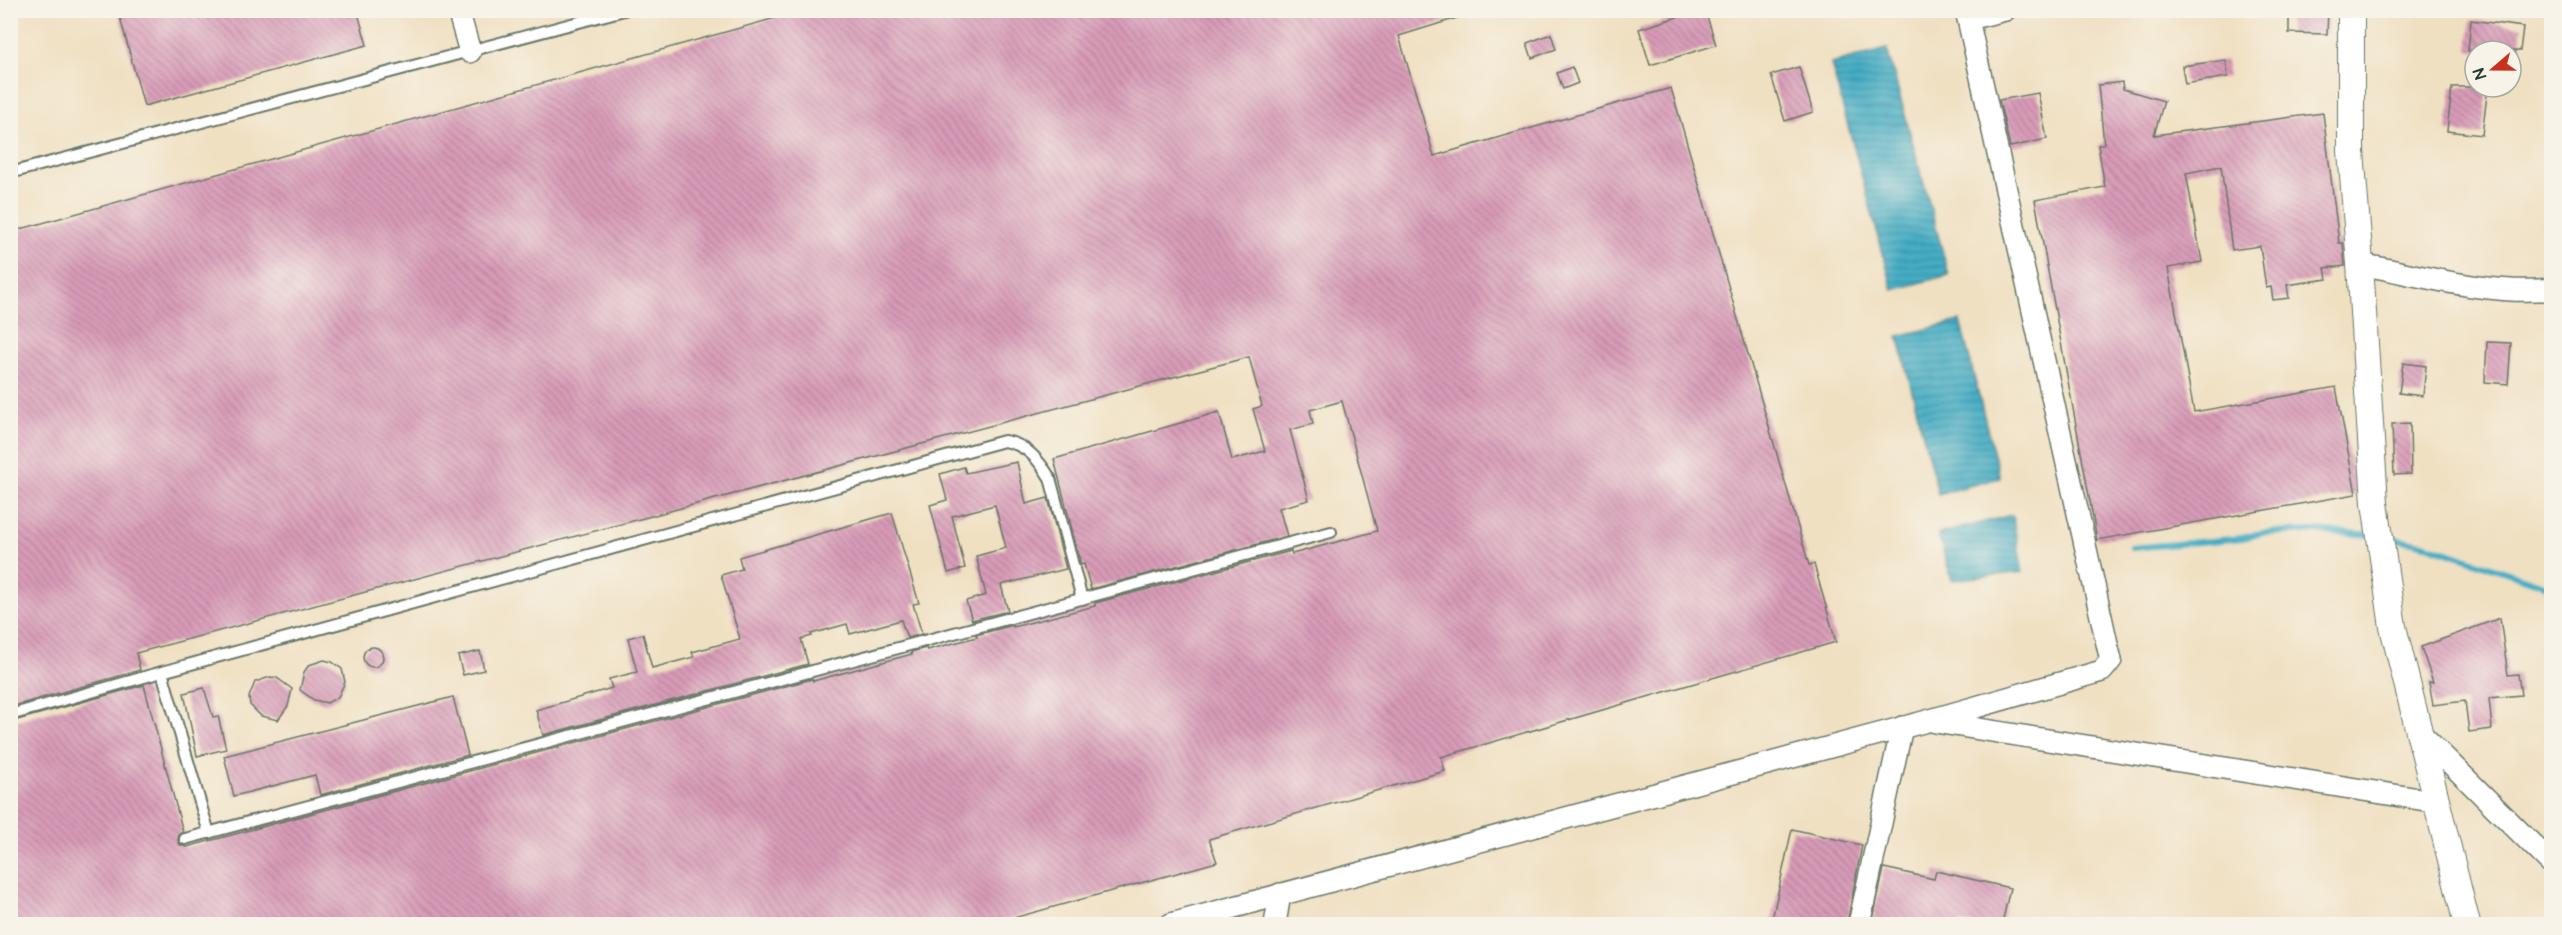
<svg xmlns="http://www.w3.org/2000/svg" width="2562" height="935" font-family="'Architects Daughter',sans-serif">
	<style>
		.water { fill: url(#water-rules); stroke: #32757c; stroke-width: 1.5 }
		.lines { fill: none; stroke-linecap: round; stroke-linejoin: round }
		.stream { stroke: #45adc5; stroke-width: 6 }
		.building { fill: url(#building-back-hatch) }
		.service-casing { stroke: #687666; stroke-width: 14 }
		.minor-casing { stroke: #687666; stroke-width: 24 }
		.tertiary-casing { stroke: #687666; stroke-width: 28 }
		.path { stroke: #687666; stroke-width: 4; stroke-dasharray: 4.5 4.5; stroke-linecap: butt }
		.service { stroke: #fff; stroke-width: 10 }
		.minor { stroke: #fff; stroke-width: 21 }
		.tertiary { stroke: #fff; stroke-width: 26 }
	</style>
	<defs>
		<pattern id="water-rules" width="6" height="5" patternUnits="userSpaceOnUse" patternTransform="scale(1.5)"><rect width="6" height="5" fill="#45adc5"/><path d="M0 2.5h6" fill="none" stroke="#398ea1"/></pattern>
		<pattern id="building-back-hatch" width="6" height="6" patternUnits="userSpaceOnUse" patternTransform="scale(1.5)"><rect width="6" height="6" fill="#d99bb8"/><path d="M-1 5l2 2M0 0l6 6M5-1l2 2" fill="none" stroke="#af8096"/></pattern>
	</defs>
	<rect width="100%" height="100%" fill="#f7f3e8"/>
	<filter id="ink" filterUnits="userSpaceOnUse"><feTurbulence type="fractalNoise" baseFrequency=".0167" numOctaves="2"/><feDisplacementMap in="SourceGraphic" scale="12" xChannelSelector="R" yChannelSelector="G"/><feConvolveMatrix kernelMatrix="1 2 1 2 8 2 1 2 1" color-interpolation-filters="sRGB"/></filter>
	<filter id="wash" filterUnits="userSpaceOnUse"><feTurbulence type="fractalNoise" baseFrequency=".008" numOctaves="4" result="noise"/><feDisplacementMap in="SourceGraphic" scale="24" xChannelSelector="R" yChannelSelector="G"/><feGaussianBlur stdDeviation="1.35" result="paint"/><feColorMatrix in="noise" values="0 0 0 0 0 0 0 0 0 0 0 0 0 0 0 0 0 1.4 0 .05"/><feComposite in="paint" operator="in"/></filter>
	<g filter="url(#wash)">
		<rect width="100%" height="100%" fill="#f0e0c2"/>
		<g class="water">
			<path d="M1887,49L1949,275L1893,290L1831,64Z"/>
			<path d="M1960,321L2000,478L1938,494L1898,336Z"/>
			<path d="M2012,515L2023,572L1952,580L1938,534Z"/>
		</g>
		<g class="lines">
			<g class="stream">
				<path d="M2387,537L2427,545L2552,588"/>
				<path d="M2132,548L2243,538L2261,533L2314,531L2374,535"/>
			</g>
		</g>
		<g id="blocks">
			<g class="building">
				<path d="M118,10H357L367,45L144,106Z"/>
				<path d="M804,10H1469L1470,14L1399,36L1434,156L1671,88L1809,565L1814,564L1836,642L1441,757L1445,771L1209,839L1217,862L992,924H10V722L144,685L183,832L179,834L178,840L180,845L187,847L812,679L813,681L912,654L911,652L926,648L927,650L977,637L976,635L1013,625V627L1095,606V603L1291,551L1292,554L1377,531L1342,401L1310,410L1313,424L1290,430L1309,500L1279,508L1287,536L1091,589L1084,564L1081,565L1054,459L1219,412L1232,460L1265,451L1253,409L1262,406L1249,357L136,653L140,670L10,707V232Z"/>
				<path d="M1700,10H1705L1716,45L1650,65L1639,29Z"/>
				<path d="M2289,10H2328L2327,34L2289,33Z"/>
				<path d="M2471,20L2523,27L2520,51H2468Z"/>
				<path d="M1551,34L1556,49L1532,58L1527,43Z"/>
				<path d="M2226,60L2228,77L2185,84L2182,66Z"/>
				<path d="M1572,67L1578,83L1563,89L1557,73Z"/>
				<path d="M1799,67L1813,112L1785,121L1771,75Z"/>
				<path d="M2122,82L2123,89L2164,101L2154,135L2323,113L2339,243H2343L2345,266L2325,268L2327,279L2287,285L2289,298L2273,300L2271,287L2266,288L2260,246L2232,250L2221,166L2186,173L2202,262L2168,268L2194,412L2336,387L2356,494L2097,540L2035,200L2105,187L2098,145L2104,144L2098,85Z"/>
				<path d="M2452,87H2488L2482,135L2447,131Z"/>
				<path d="M2038,93L2047,139L2010,147L1999,100Z"/>
				<path d="M2487,342L2511,343L2508,384L2485,382Z"/>
				<path d="M2403,363L2426,366L2423,396L2399,393Z"/>
				<path d="M2410,423L2411,474L2394,475L2392,424Z"/>
				<path d="M1017,462L1026,504L1048,498L1066,569L1001,585L1008,611L972,620L966,601L986,595L976,556L1006,548L995,505L952,516L965,568L948,573L930,505L947,500L940,474L964,467L966,473Z"/>
				<path d="M892,513L919,603L913,604L922,634L907,638L901,620L850,634L847,624L811,634L812,636L801,639L808,664L543,735L536,710L612,688L609,679L637,672L628,638L643,634L652,668L694,657L692,652L740,639L721,575L742,569L739,557Z"/>
				<path d="M2500,618L2508,675L2518,674L2521,695L2489,698L2492,729L2469,732L2465,701L2433,705L2429,682H2433L2421,647Z"/>
				<circle cx="373" cy="657" r="10"/>
				<path d="M480,651L484,670L463,675L458,656Z"/>
				<path d="M324,660L332,662L342,669L345,682L338,697L327,703L314,700L300,690L304,672L309,665Z"/>
				<path d="M270,677L277,678L292,689L288,706L278,720L261,716L250,705L249,697L255,682Z"/>
				<path d="M204,688L213,717L218,716L226,749L197,756L184,693Z"/>
				<path d="M453,697L468,755L320,795L315,775L234,796L224,756Z"/>
				<path d="M1792,829L1862,845L1847,924H1771Z"/>
				<path d="M1884,868L1934,879L1936,871L2010,888L2002,924H1872Z"/>
			</g>
		</g>
	</g>
	<g filter="url(#ink)">
		<use href="#blocks" fill-opacity="0" stroke="#687666" stroke-width="1.5"/>
		<g class="lines">
			<defs>
				<g id="service">
					<path d="M10,173L624,10"/>
					<path d="M10,715L162,672"/>
					<path d="M209,833L162,672L1004,441C1026,444 1039,460 1050,478L1082,599"/>
					<path d="M185,839L1331,532"/>
				</g>
				<g id="minor">
					<path d="M458,10L470,52"/>
					<path d="M1968,19L2005,10"/>
					<path d="M2360,264C2420,275 2491,296 2552,289"/>
					<path d="M1935,722L2438,802"/>
					<path d="M2418,731L2552,864"/>
					<path d="M1171,924L1927,721L2102,671L2111,660L2108,648L1966,10"/>
					<path d="M1275,924L1280,894"/>
					<path d="M1859,924L1902,727"/>
				</g>
				<path id="tertiary" d="M2351,10V151L2360,264L2375,503L2393,627L2467,924"/>
			</defs>
			<use href="#service" class="service-casing"/>
			<use href="#minor" class="minor-casing"/>
			<use href="#tertiary" class="tertiary-casing"/>
			<path class="path" d="M1294,921L1317,924"/>
			<use href="#service" class="service"/>
			<use href="#minor" class="minor"/>
			<use href="#tertiary" class="tertiary"/>
		</g>
	</g>
	<rect width="2562" height="935" fill="none" stroke="#f7f3e8" stroke-width="36"/>
	<g transform="translate(2493 69) rotate(250)"><circle r="28" fill="#f7f3e8" stroke="#a1aaa0" stroke-width="1.5"/>
	<path d="M0-4.5L10 22L0 15L-10 22Z" fill="#c8321e"/>
	<text y="-9" font-size="16" font-weight="bold" text-anchor="middle" fill="#1f3d34">N</text>
	</g>
</svg>
